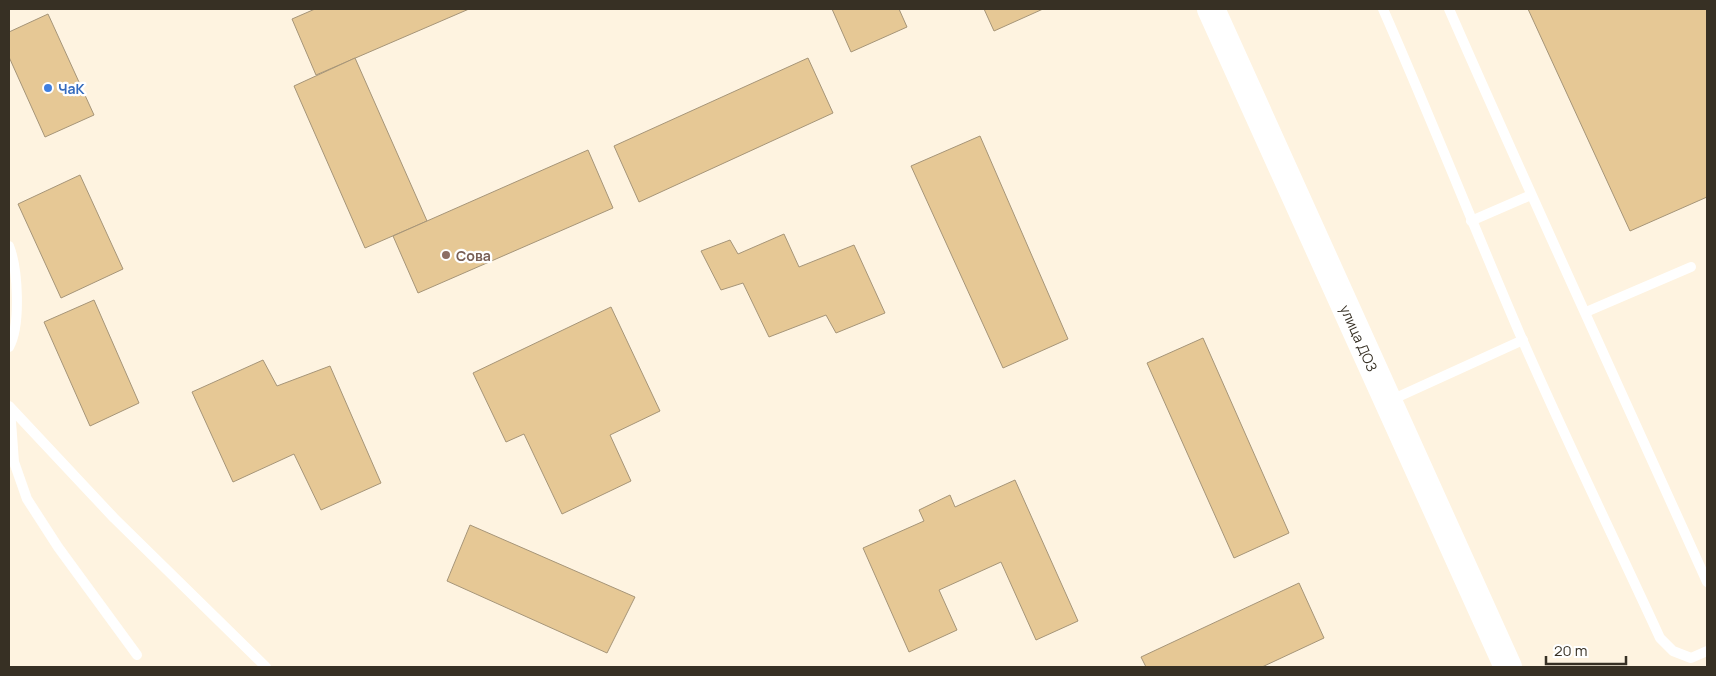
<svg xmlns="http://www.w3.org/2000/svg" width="1716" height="676" font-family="Manrope,sans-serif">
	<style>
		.building { fill: #e6c895; stroke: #a69578 }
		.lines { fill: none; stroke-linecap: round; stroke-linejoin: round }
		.service { stroke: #fff; stroke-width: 10 }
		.secondary { stroke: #fff; stroke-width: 28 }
		.shop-dot { fill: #3f7fe0; stroke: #fff; stroke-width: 2 }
		.education-dot { fill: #8d6e63; stroke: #fff; stroke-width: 2 }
		.labels { text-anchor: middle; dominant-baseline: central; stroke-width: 4.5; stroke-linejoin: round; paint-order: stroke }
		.shop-label { font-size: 14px; font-weight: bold; fill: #366cbe; stroke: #fff; text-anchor: start }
		.education-label { font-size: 14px; font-weight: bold; fill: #785e54; stroke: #fff; text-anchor: start }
		.street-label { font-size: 14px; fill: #373024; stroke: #fff }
	</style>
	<rect width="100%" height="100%" fill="#fef3e0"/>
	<g class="building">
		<path d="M315,9H469L316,75L292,19Z"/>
		<path d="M832,9H899L907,27L851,52Z"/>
		<path d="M984,9H1043L994,31Z"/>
		<path d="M1528,9H1707V197L1630,231Z"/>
		<path d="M48,14L94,115L45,137L9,57V32Z"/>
		<path d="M355,58L427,221L365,248L294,86Z"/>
		<path d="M808,58L833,113L639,202L614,146Z"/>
		<path d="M980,136L1068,339L1003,368L911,166Z"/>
		<path d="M588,150L613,208L418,293L393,236Z"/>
		<path d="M80,175L123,269L61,298L18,204Z"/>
		<path d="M784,234L799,267L854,245L885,313L836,333L826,315L769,337L743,283L721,290L701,251L730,240L738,254Z"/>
		<path d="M94,300L139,403L90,426L44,322Z"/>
		<path d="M611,307L660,411L610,435L631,481L562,514L524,434L506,442L473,373Z"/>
		<path d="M1203,338L1289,533L1234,558L1147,363Z"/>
		<path d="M263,360L277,386L330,366L381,483L321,510L294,454L233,482L192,392Z"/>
		<path d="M1015,480L1078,621L1036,640L1001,562L939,590L957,630L909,652L863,548L924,521L919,510L950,495L955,507Z"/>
		<path d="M470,525L635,597L607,653L447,581Z"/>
		<path d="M1299,583L1324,638L1262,667H1146L1141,657Z"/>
	</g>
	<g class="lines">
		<g class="service">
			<path d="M1383,9C1431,118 1475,230 1522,339C1566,440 1614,538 1660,638L1673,651L1691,658L1707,651"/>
			<path d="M1449,9C1533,201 1621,391 1707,582"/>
			<path d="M1471,221L1531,195"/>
			<path d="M9,246C18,269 21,325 9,347"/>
			<path d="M1586,312L1691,267"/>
			<path d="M1389,401L1523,340"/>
			<path d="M9,406L114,518L266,667"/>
			<path d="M10,408L14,462L27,499L58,547L137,655"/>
		</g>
		<path class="secondary" d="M1211,9L1508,667"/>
	</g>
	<circle class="shop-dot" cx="48" cy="88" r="5"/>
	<circle class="education-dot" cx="446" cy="255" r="5"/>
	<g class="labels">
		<g class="shop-label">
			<text x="58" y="88">ЧаК</text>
		</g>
		<g class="education-label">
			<text x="456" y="255">Сова</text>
		</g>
		<g class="street-label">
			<text transform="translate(1359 338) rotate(66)">улица ДОЗ</text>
		</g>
	</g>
	<rect width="1716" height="676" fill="none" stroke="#373024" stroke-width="20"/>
	<path d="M1546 656v8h80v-8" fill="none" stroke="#373024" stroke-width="2.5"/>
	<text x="1554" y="656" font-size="15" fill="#373024" stroke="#ffffff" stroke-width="4" paint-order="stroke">20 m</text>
</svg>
